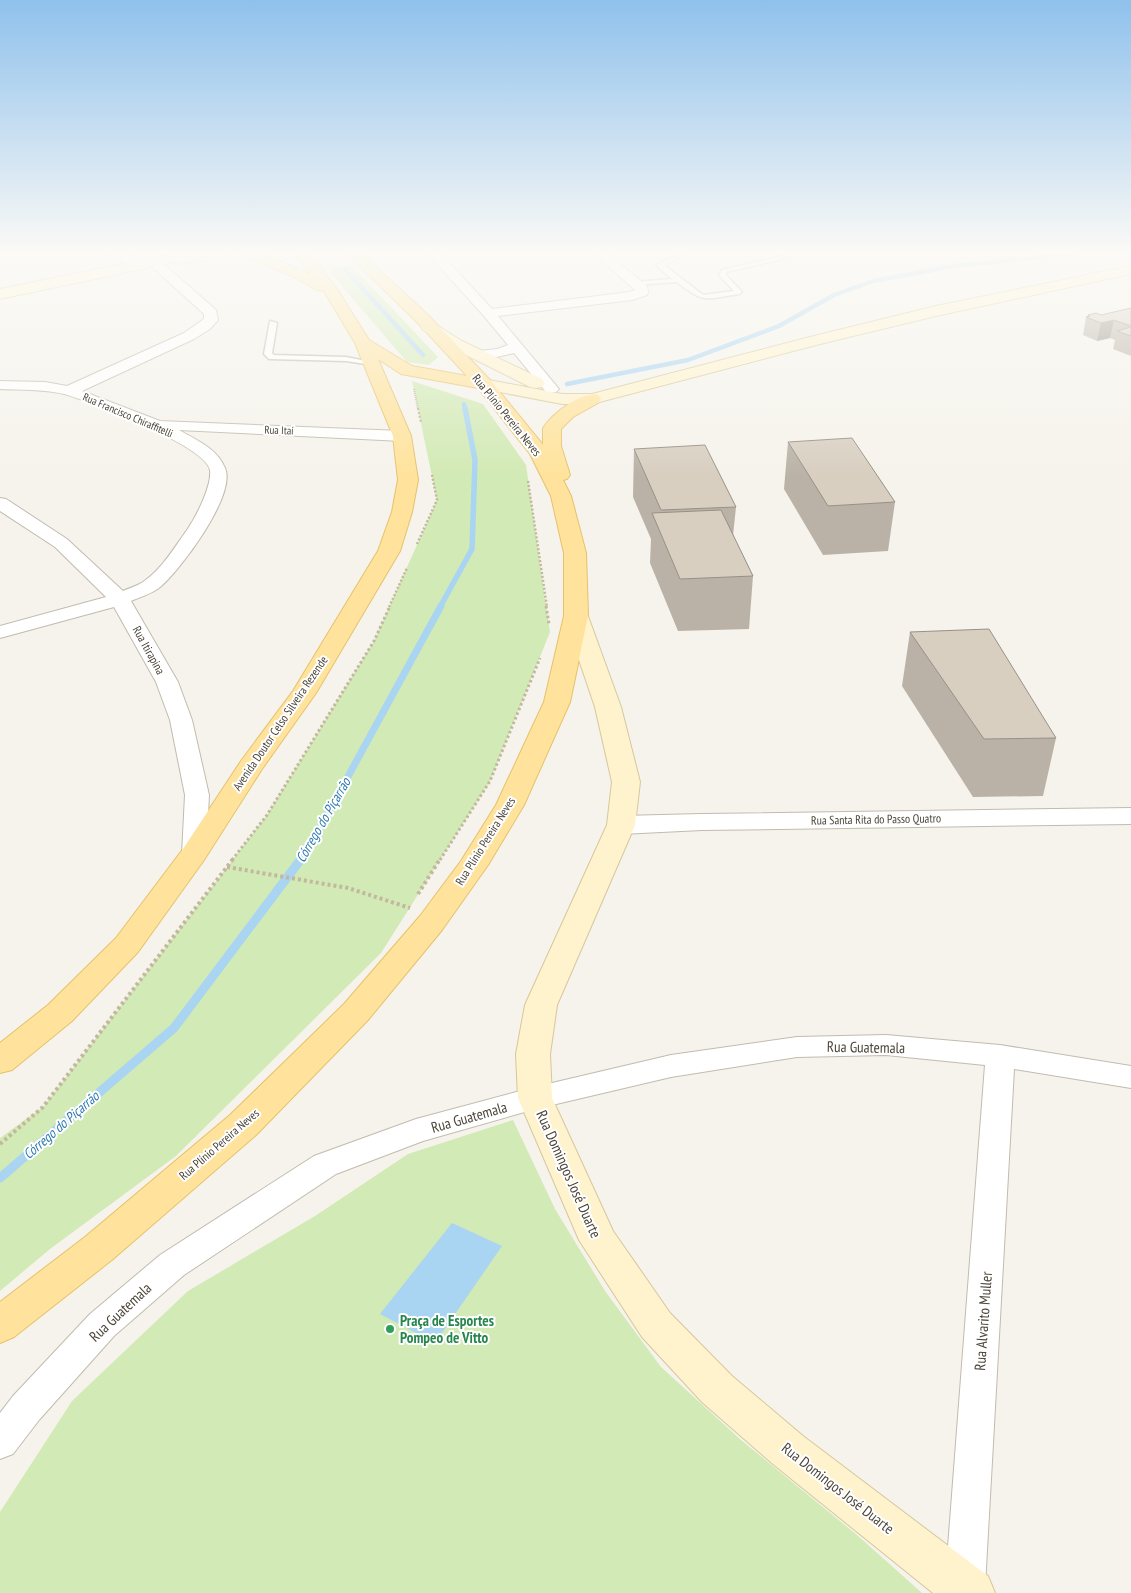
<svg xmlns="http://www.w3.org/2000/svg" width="1131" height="1593" font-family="'PT Sans Narrow',sans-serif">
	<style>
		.green { fill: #d2eab5 }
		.water { fill: #a9d4f2 }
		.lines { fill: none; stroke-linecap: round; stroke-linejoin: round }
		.stream-far3 { stroke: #a9d4f2; stroke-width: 4.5 }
		.stream-far2 { stroke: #a9d4f2; stroke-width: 5.5 }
		.stream-far1 { stroke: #a9d4f2; stroke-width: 7 }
		.stream { stroke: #a9d4f2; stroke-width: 9 }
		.service-casing { stroke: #c2bbae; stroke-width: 3 }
		.minor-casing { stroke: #c2bbae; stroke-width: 2 }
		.tertiary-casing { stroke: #c2bbae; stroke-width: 2 }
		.secondary-casing { stroke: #d6c79b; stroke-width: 2 }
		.primary-casing { stroke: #e6c16a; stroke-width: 2 }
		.path-far3 { stroke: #c4b79f; stroke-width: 2; stroke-dasharray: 1 1; stroke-linecap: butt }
		.path-far2 { stroke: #c4b79f; stroke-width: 2.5; stroke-dasharray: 2 2; stroke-linecap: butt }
		.path-far1 { stroke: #c4b79f; stroke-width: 3; stroke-dasharray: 2.5 2.5; stroke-linecap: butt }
		.path { stroke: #c4b79f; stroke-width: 4; stroke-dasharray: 3 3; stroke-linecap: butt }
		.service { fill: #fff; fill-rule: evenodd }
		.minor { fill: #fff; fill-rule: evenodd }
		.tertiary { fill: #fff; fill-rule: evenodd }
		.secondary { fill: #fff3cd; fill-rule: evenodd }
		.primary { fill: #ffe39c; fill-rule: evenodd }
		.wall { fill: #bab2a6 }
		.shaded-wall { fill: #979187 }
		.building { fill: #d8cfc1; stroke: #979187 }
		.leisure-dot { fill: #2e9e5b; stroke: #fff; stroke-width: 2 }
		.labels { text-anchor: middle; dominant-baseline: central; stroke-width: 4; stroke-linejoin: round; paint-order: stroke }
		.far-street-label { font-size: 11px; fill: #4b4439; stroke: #fff }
		.street-label { font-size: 12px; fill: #4b4439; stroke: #fff }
		.water-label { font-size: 14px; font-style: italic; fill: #2e7ab2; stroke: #fff }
		.near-street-label { font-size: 15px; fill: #4b4439; stroke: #fff }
		.near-leisure-label { font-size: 15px; font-weight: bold; fill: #27864d; stroke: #fff; text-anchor: start }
	</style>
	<rect width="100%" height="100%" fill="#f6f3ec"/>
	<g class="green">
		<path d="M352,266L438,357L429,365L407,362L329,271L336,267Z"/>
		<path d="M412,381L483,404L526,465L550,632L490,781L381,953L176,1156L50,1249L0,1291V1138L43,1107L267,815L374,641L437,500Z"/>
		<path d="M513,1120L555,1209L605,1291L661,1367L741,1440L857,1535L922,1593H0V1512L72,1401L188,1291L315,1216L408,1154Z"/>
	</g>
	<path class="water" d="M452,1223L502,1246L435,1343L380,1314Z"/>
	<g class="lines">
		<g class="stream-far3">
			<path d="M345,269L423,355"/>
			<path d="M567,384L688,360L779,326L834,295L873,281L954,266L1080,253"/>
			<path d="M464,404L465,409"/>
		</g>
		<path class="stream-far2" d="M440,607L472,549L475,460L465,408"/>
		<path class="stream-far1" d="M300,860L309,848L441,606"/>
		<path class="stream" d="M0,1178L174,1028L301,859"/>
		<defs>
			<g id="service">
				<path d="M675,253H682L684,256L664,265L703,295L734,291L720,276L719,274L722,270L783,256L786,258L726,272V275L742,292L739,294C705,299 705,304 677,282L633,285V283L635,282L672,279L656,265L677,255Z"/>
				<path d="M270,321L277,323L272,353L274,355L346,357L376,363L372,365L346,361L269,359L264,354Z"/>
			</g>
			<g id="minor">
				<path d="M105,253H122L146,263L148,266L142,270L138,269Z"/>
				<path d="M427,253H440L492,309L630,292L635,290L593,253H607L647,286L648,292L647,295L632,300L498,316L559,389L556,392H546L514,353L492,358H471L469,355L471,352L497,349L508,345L484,316Z"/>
				<path d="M155,259L159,260L216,310L218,320L210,329L194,339L82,391L160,421L402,431L408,433L410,436L408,439L402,441L179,430C196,440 217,448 225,468C237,495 179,572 159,588C151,594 140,597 131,601L178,682L192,720L209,795L206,854L203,859L194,862L185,859L182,854L185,795L170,720L156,682L114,607L0,638V626L106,597L55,547L0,511V498L6,499L67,539L123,591C129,588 137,586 143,582C162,569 174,548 187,530C196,517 212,486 210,470C206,446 89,401 64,394C43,389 21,390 0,389V381L45,382L67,386L184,333L204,319V314L151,266L149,263L151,260Z"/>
				<path d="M886,1035L1000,1045L1131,1066V1088L1014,1069L985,1586L982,1593H948L945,1586L985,1065L886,1055L797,1057L671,1077L535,1109L423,1141L336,1174L184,1275L114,1336L39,1420L13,1454L0,1459V1413L13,1396L90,1314L160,1255L314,1156L416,1119L535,1087L671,1055L797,1037Z"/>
			</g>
			<path id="tertiary" d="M1131,808V824L702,830L621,834L611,831L607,825L611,819L621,816L702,814Z"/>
			<g id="secondary">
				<path d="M177,253H234L227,257L181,264L175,262L0,299V289Z"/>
				<path d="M1131,266V274L936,316L820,344L592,404H562L484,389L478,388L475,384L478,380L484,379L562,394H592L810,337L936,306Z"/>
				<path d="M429,322L435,324L462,341L542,379L545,383L542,387L536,388L530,387L450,347L423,330L421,327L423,324Z"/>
				<path d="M576,609L584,611L588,616L621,707L640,782L635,825L557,1005L550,1054L552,1098L613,1231L670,1313L732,1376L803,1436L988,1576L995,1593H933L773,1464L702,1402L642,1337L579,1240L518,1098L516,1054L525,1005L607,825L612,782L595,707L564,616L568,611Z"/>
			</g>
			<path id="primary" d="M241,253H261L311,275L294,253H309L337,289L369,340L412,366L467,376L417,322L346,253H361L429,316L490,380L543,445V428C552,414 581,391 598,395L601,399L598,403L573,417L561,429V446L570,475L567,479L563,480L571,496L586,553L588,616L570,702L524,805L488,865L442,930L368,1020L256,1135L113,1259L14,1337L0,1343V1302L85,1237L230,1115L344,1004L420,916L461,861L496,805L544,702L564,616V553L551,496L530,454L478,388L401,374L378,359L411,436L418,480L412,512L400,551L316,693L262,769L204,860L138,952L72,1021L12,1070L0,1073V1043L48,1005L116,938L183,849L241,761L293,691L378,551L392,512L398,480L393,436L355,343L324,291L317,290L292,276L243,256Z"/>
		</defs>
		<use href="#service" class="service-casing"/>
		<use href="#minor" class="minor-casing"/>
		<use href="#tertiary" class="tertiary-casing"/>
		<use href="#secondary" class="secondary-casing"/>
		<use href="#primary" class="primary-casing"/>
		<path class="path-far3" d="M414,389L418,409"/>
		<g class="path-far2">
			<path d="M418,408L421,422"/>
			<path d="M528,481L547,607"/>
			<path d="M417,544L437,500L432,475"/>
			<path d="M389,607L407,568"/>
		</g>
		<g class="path-far1">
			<path d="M546,606L549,624"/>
			<path d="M232,860L267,815L374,641L390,606"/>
			<path d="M440,860L490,781L540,658"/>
		</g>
		<g class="path">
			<path d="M227,867L348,888L410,908"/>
			<path d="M418,894L440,859"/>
			<path d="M0,1144L43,1107L233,859"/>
		</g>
		<use href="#service" class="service"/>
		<use href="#minor" class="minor"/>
		<use href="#tertiary" class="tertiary"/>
		<use href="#secondary" class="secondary"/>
		<use href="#primary" class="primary"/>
	</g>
	<g class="wall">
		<path d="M1131,308V356L1113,349L1115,340L1110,338L1097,341L1083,335L1086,317L1088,315H1101Z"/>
		<path d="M788,442L895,502L888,551L823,555L784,489Z"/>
		<path d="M634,449L736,507L733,536L753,576L749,629L678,631L650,563L651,539L633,497Z"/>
		<path d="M910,632L1056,738L1043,796L973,797L902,686Z"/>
	</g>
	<path class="shaded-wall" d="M1114,320L1110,338L1097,341L1101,323Z"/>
	<g class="building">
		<path d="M1131,308V326L1114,320L1101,323L1086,317L1090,316L1088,315L1096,313L1101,315Z"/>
		<path d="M1131,327V336L1117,331Z"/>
		<path d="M852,438L895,502L828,506L788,442Z"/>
		<path d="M705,445L736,507L661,510L634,449Z"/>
		<path d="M721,510L753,576L680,579L652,513Z"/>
		<path d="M989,629L1056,738L984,739L910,632Z"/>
	</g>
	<linearGradient id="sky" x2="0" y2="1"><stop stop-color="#8fc1ec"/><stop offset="0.53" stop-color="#fbfaf6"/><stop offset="1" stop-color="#fbfaf6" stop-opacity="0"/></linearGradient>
	<rect width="1131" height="476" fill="url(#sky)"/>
	<circle class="leisure-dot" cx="390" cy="1329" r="5"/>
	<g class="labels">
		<g class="far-street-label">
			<text transform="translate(128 415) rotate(23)">Rua Francisco Chiraffitelli</text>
			<text transform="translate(279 430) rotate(2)">Rua Itaí</text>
		</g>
		<g class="street-label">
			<text transform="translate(507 415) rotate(51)">Rua Plínio Pereira Neves</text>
			<text transform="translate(149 650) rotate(61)">Rua Itirapina</text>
			<text transform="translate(280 723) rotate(-56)">Avenida Doutor Celso Silveira Rezende</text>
			<text transform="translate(876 819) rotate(-1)">Rua Santa Rita do Passo Quatro</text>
			<text transform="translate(485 841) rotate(-58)">Rua Plínio Pereira Neves</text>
			<text transform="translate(219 1144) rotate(-41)">Rua Plínio Pereira Neves</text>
		</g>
		<g class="water-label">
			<text transform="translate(323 820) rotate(-60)">Córrego do Piçarrão</text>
			<text transform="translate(61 1125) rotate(-41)">Córrego do Piçarrão</text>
		</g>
		<g class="near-street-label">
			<text transform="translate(866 1047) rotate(1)">Rua Guatemala</text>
			<text transform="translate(469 1117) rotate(-16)">Rua Guatemala</text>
			<text transform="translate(569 1174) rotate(66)">Rua Domingos José Duarte</text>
			<text transform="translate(120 1312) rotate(-43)">Rua Guatemala</text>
			<text transform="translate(983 1321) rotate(-86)">Rua Alvarito Muller</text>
			<text transform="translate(838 1488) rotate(38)">Rua Domingos José Duarte</text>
		</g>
		<g class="near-leisure-label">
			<text x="400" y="1320">Praça de Esportes<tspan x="400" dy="17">Pompeo de Vitto</tspan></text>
		</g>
	</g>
</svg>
